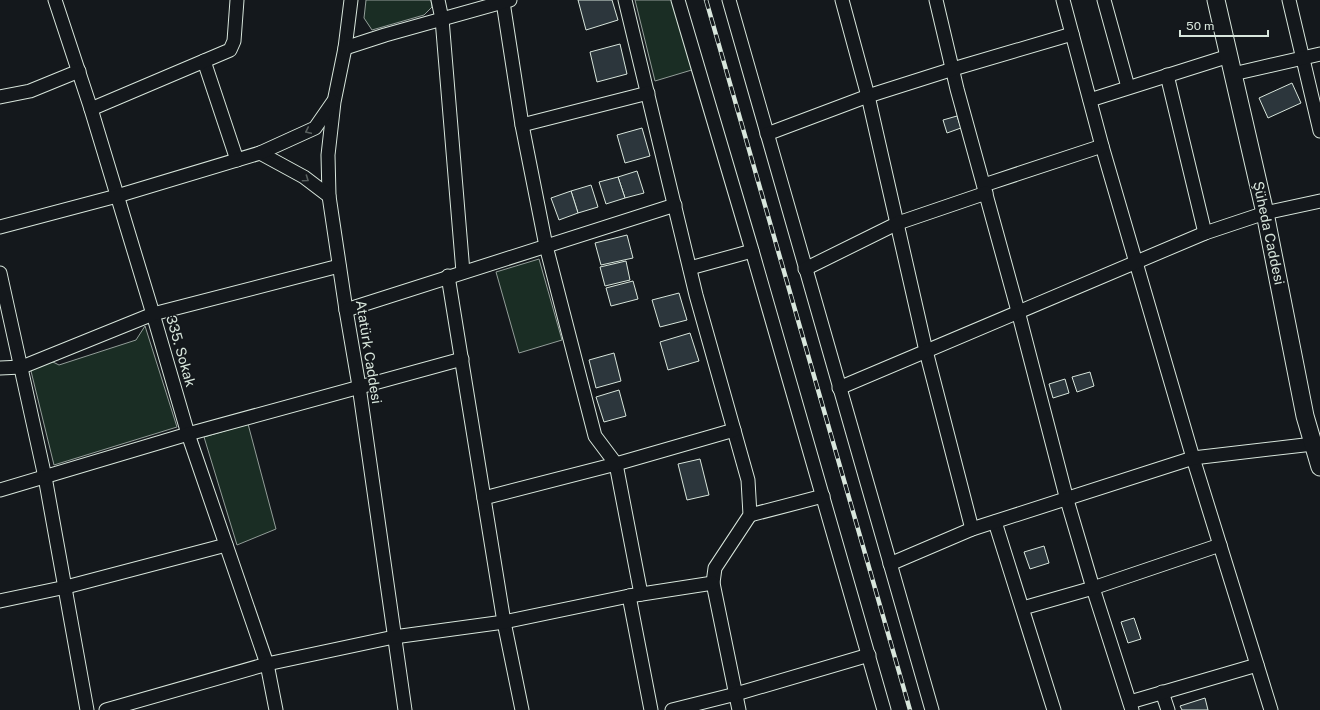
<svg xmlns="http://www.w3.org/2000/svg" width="1320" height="710" font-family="'Public Sans',sans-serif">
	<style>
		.green { fill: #1a2d24; stroke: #939e99 }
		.building { fill: #2c363c; stroke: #d8e6dc }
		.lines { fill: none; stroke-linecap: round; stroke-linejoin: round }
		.minor-casing { stroke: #d8e6dc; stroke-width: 15 }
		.major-casing { stroke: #d8e6dc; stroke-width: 19 }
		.minor { stroke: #14181c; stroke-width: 13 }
		.major { stroke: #14181c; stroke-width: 17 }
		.rail-casing { stroke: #d8e6dc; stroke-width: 4.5 }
		.rail { stroke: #14181c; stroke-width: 3; stroke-dasharray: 9; stroke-linecap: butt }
		.oneway { stroke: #59605f }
		.labels { text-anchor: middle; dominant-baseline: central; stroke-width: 3; stroke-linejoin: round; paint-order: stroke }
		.street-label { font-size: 14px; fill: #d8e6dc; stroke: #14181c }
	</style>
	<rect width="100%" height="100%" fill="#14181c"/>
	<g class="green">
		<path d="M366,0H431L432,7L424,15L372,30L364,18Z"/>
		<path d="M635,0H674L695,69L655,81Z"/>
		<path d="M539,259L562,340L519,353L496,272Z"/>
		<path d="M145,326L177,427L54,465L30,367L49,360L59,365L136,340Z"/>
		<path d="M248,424L276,529L237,545L204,437Z"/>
	</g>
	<g class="building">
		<path d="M578,0H612L618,20L586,30Z"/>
		<path d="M620,44L627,74L597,82L590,52Z"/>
		<path d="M1292,83L1301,103L1268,118L1259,98Z"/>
		<path d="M957,116L961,128L947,133L943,120Z"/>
		<path d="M642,128L650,156L625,163L617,135Z"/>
		<path d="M637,171L644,193L625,198L618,177Z"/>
		<path d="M618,177L625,198L606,204L599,182Z"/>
		<path d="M591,185L598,207L578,213L571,191Z"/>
		<path d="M571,191L578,213L559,220L551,198Z"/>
		<path d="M627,235L633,258L601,265L595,243Z"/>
		<path d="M626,261L630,280L605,286L600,267Z"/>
		<path d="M633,281L638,299L611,306L606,288Z"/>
		<path d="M679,293L687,320L660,327L652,300Z"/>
		<path d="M690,333L699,361L668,370L660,342Z"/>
		<path d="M614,353L621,381L596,388L589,360Z"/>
		<path d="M1090,372L1094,386L1077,392L1072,377Z"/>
		<path d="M1065,379L1069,393L1053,398L1049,384Z"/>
		<path d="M619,390L626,416L604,422L596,397Z"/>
		<path d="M700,459L709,495L687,500L678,464Z"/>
		<path d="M1044,546L1049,563L1030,569L1024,552Z"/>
		<path d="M1134,618L1141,639L1128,643L1121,622Z"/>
		<path d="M1205,698L1208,710H1182L1180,706Z"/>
	</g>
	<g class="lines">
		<defs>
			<g id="minor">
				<path d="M55,0L91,109L153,314L188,434L267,664L276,710"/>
				<path d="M351,0L345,48L334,102L328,155L329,196L346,310L359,386L405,710"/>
				<path d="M438,0L442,19L463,272"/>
				<path d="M625,0L696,295L748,480L750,515L715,568L713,583L739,710"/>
				<path d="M678,0L751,247L884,710"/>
				<path d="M729,0L932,710"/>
				<path d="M842,0L868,96L926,351L972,529"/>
				<path d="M936,0L957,89L1018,311L1067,500L1093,588L1132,710"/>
				<path d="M1063,0L1102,146L1193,458L1271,710"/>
				<path d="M1104,0L1128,87"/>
				<path d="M1289,0L1320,131"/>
				<path d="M503,2L522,125L546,246L595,436L616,464L641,594"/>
				<path d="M345,48L385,35L510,0"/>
				<path d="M204,61L237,160"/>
				<path d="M1233,74L1320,54"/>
				<path d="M1167,75L1205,233"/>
				<path d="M0,97L30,91L79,71"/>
				<path d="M1090,100L1229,56"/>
				<path d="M91,109L230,50L234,41L237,0"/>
				<path d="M522,125L648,93"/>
				<path d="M767,134L868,96L953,69L1072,34"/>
				<path d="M260,153L304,177L329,196"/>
				<path d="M984,185L1102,146"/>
				<path d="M0,227L117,196L260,153L315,128L333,102"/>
				<path d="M690,268L752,251"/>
				<path d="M805,269L898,223L986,193"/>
				<path d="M0,273L45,477L87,710"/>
				<path d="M448,276L504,622L522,710"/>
				<path d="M346,310L675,205"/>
				<path d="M0,368L22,367L153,314L339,266"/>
				<path d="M839,388L1205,233L1265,213L1320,201"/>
				<path d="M0,490L188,434L462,359"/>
				<path d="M484,498L616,464L734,430"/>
				<path d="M750,515L823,496"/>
				<path d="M995,522L1054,710"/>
				<path d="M890,564L972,529L1193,458L1313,444"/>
				<path d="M629,596L651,710"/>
				<path d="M0,601L66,587L226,545"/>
				<path d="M1023,608L1093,588L1220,545"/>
				<path d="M1162,692L1168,710"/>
				<path d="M1130,702L1257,665"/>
				<path d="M106,710L267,664L394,637L504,622L629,596L713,583"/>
				<path d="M672,710L736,694L869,655"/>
			</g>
			<path id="major" d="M1216,0L1265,213L1305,416L1320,467"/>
		</defs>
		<use href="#minor" class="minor-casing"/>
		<use href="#major" class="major-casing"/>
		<use href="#minor" class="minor"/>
		<use href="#major" class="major"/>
		<defs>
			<path id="rail" d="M706,0L910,710"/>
		</defs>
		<use href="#rail" class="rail-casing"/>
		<use href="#rail" class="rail"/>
	</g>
	<defs><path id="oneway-chevron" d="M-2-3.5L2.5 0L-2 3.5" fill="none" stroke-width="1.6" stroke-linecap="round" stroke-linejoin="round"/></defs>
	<g class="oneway">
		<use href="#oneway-chevron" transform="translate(308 131) rotate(155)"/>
		<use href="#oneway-chevron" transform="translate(306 179) rotate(35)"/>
	</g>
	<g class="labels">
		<g class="street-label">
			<text transform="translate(1269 233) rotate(78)">Şüheda Caddesi</text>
			<text transform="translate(181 351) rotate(74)">335. Sokak</text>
			<text transform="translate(369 352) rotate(81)">Atatürk Caddesi</text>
		</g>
	</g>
	<path d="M1180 30v6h88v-6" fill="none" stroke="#d8e6dc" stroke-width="2"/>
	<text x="1186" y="30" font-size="12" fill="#d8e6dc" stroke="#14181c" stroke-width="3" paint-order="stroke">50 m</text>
</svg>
